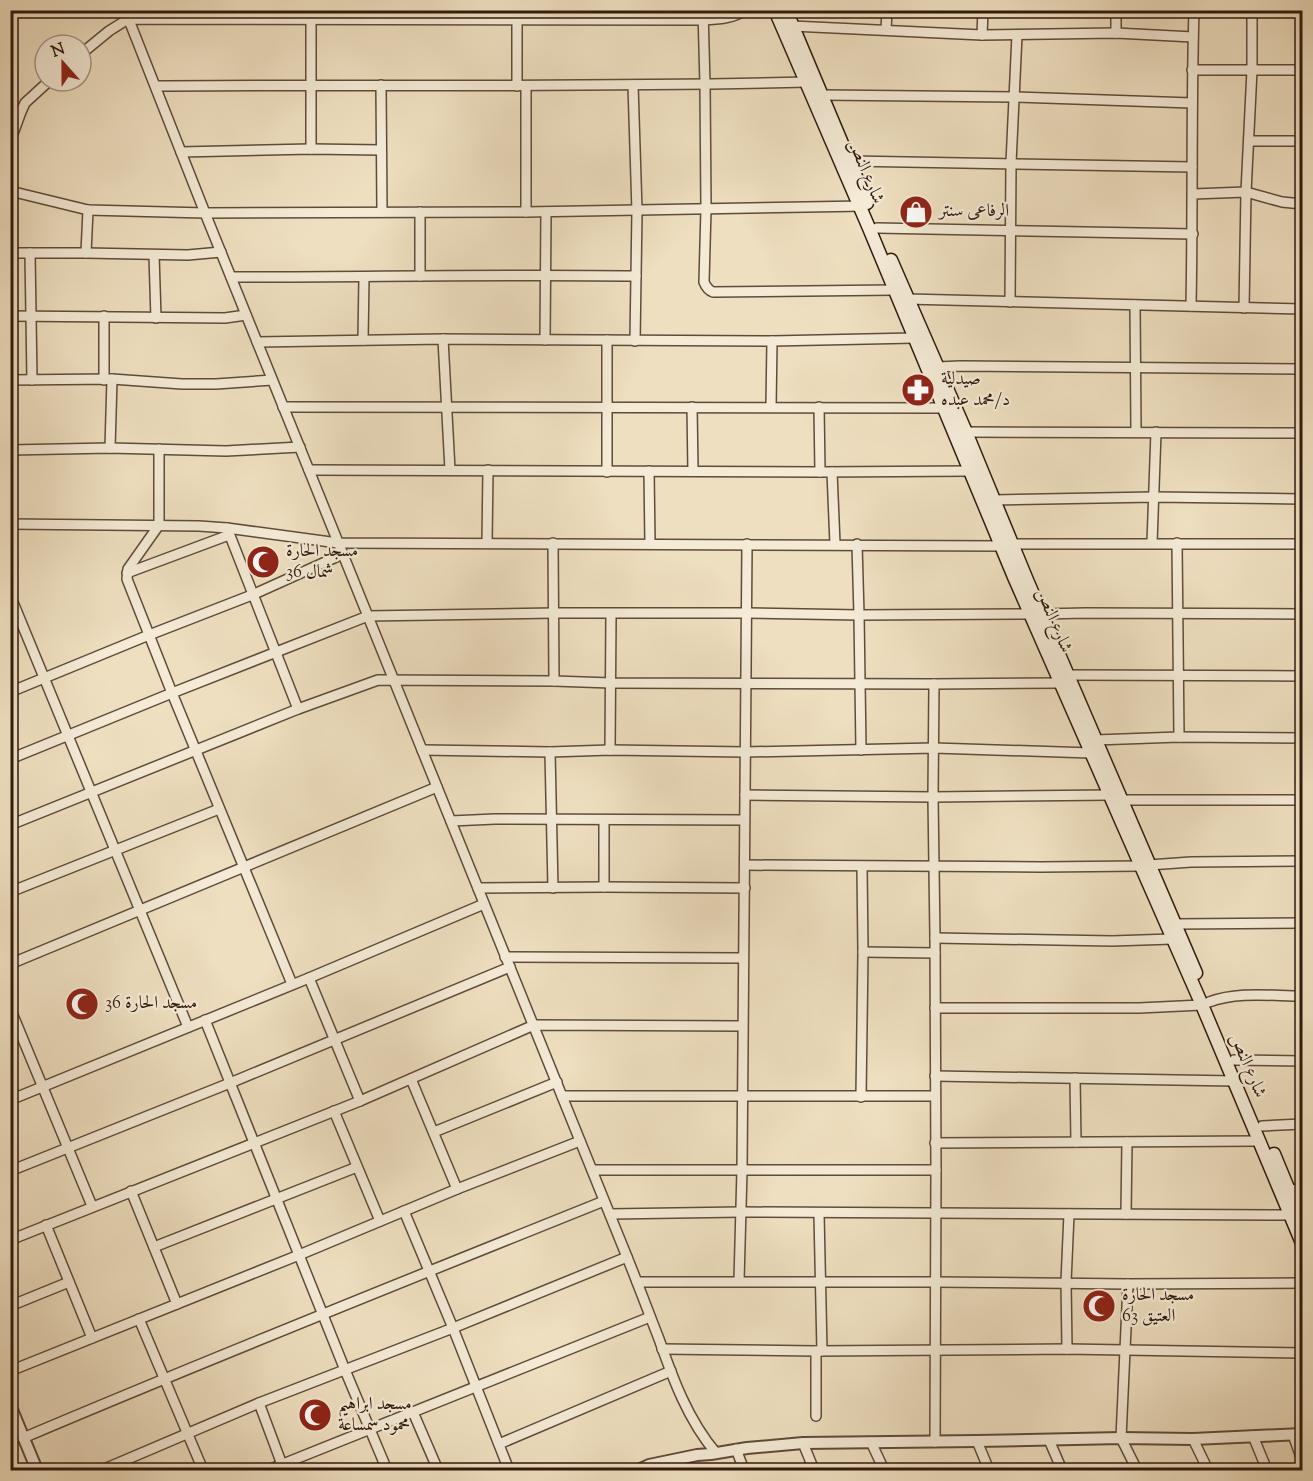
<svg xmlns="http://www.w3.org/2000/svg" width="1313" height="1481" font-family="'Sorts Mill Goudy',Amiri,serif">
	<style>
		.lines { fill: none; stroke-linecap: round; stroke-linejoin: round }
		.minor-casing { stroke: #604b3a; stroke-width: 12 }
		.tertiary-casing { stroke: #604b3a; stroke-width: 14 }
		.secondary-casing { stroke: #311a0e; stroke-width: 15 }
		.minor { stroke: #f4ead6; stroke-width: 9 }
		.tertiary { stroke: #f4ead6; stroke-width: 10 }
		.secondary { stroke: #f4ead6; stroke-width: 12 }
		.labels { text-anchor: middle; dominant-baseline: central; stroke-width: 4.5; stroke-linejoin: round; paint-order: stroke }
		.street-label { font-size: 18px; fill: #311a0e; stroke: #f4ead6 }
		.poi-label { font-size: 18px; fill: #311a0e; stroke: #f4ead6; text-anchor: start }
	</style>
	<rect width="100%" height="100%" fill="#eedfc0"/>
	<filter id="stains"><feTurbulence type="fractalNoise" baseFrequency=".00333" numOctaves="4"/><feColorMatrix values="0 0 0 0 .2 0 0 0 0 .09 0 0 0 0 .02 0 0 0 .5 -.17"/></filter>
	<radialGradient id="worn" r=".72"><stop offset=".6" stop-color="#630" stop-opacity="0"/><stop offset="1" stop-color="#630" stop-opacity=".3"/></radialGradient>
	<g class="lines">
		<defs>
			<g id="minor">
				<path d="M125,10L205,213L627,1257C638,1284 648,1311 659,1339C673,1379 688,1420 716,1453"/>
				<path d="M703,10L705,85L706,209L704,282C706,287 708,290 713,292L894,290"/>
				<path d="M311,19V149"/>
				<path d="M792,26L982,35L1116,33L1193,37"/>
				<path d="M886,30L887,10"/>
				<path d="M1116,33V10"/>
				<path d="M982,35L983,10"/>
				<path d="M81,54L109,31L128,19L703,20C718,19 732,19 745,10"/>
				<path d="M1192,70H1302"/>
				<path d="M381,85L382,212"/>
				<path d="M633,85L637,211L635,341"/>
				<path d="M156,86C373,84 590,88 807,82"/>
				<path d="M517,86V19"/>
				<path d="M526,86V212"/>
				<path d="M822,95L1014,97L1192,103"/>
				<path d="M1249,141H1302"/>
				<path d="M10,142L21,112L25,103L49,81"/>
				<path d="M181,152L311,149L381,150"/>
				<path d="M850,161L1192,167"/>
				<path d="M10,191L88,210L205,213L526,212L864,206"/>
				<path d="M1193,194L1246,192L1282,202L1302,204"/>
				<path d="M877,228L1193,234"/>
				<path d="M10,253H86L188,255L221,252"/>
				<path d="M30,253L32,380"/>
				<path d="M86,253L88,210"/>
				<path d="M154,255L156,318"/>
				<path d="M420,276V212"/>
				<path d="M231,277C366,277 501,274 636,276"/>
				<path d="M907,299L1302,309"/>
				<path d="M1010,302L1011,163L1017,35"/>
				<path d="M1135,305L1136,431"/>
				<path d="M1191,306C1193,208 1191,109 1194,10"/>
				<path d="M1244,308L1246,192L1252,70V10"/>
				<path d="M10,316L225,318L246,315"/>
				<path d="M104,316V380"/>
				<path d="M443,339L450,470"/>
				<path d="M363,340L364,277"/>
				<path d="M545,340L546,212"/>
				<path d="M607,340V472"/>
				<path d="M257,342L443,339L772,341L914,338"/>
				<path d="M938,367L960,366L1302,369"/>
				<path d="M10,380L112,379L182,384H216L272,380"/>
				<path d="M283,407L944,408"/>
				<path d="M692,407L693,471"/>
				<path d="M771,407L772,341"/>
				<path d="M819,407L820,472"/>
				<path d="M966,432L1302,433"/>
				<path d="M110,448L112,379"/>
				<path d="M159,449V525L128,569L127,579L172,693L292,984"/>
				<path d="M10,450L110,448L226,451L300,447"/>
				<path d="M309,470L820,472L971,471"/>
				<path d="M649,471L650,544"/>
				<path d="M832,472L835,544"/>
				<path d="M994,500L1154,497L1302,499"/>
				<path d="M10,524L199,526L227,528L338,543L1002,546L1012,544H1302"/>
				<path d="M227,528L298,709"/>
				<path d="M487,543L488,470"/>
				<path d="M553,543L554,681"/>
				<path d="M1152,543L1156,432"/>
				<path d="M1177,543L1179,737"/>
				<path d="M857,544L859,615L861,750"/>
				<path d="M127,573L229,535"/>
				<path d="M10,595L188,1027"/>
				<path d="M1042,614L1086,613L1302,614"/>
				<path d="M1068,675L1302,676"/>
				<path d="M934,684L933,797L935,938L936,1170L935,1442"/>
				<path d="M10,692L149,635L252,595L343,554"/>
				<path d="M1095,740L1179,737L1302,738"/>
				<path d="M422,750L550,752L610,750L745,752L934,748L1091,753"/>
				<path d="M610,750L611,614"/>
				<path d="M550,752L553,888"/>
				<path d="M10,759L172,693L368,616L555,613H746L859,615L1031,614"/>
				<path d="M745,795L933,797L1110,795"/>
				<path d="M1121,800H1302"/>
				<path d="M451,821L495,819L744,820"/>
				<path d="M10,825L298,709L378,680L554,681L611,683L934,684L1060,683"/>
				<path d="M745,865L1041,867L1140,866"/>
				<path d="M1149,865L1191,862L1302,861"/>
				<path d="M604,887V820"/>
				<path d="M478,888L604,887L745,888"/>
				<path d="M10,892L219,809"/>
				<path d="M1175,924L1302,923"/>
				<path d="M935,938L1112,941L1172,939"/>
				<path d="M863,952L935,953"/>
				<path d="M505,957L743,958"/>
				<path d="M10,964L437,787"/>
				<path d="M309,978L360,1101"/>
				<path d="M1209,1002C1238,991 1272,996 1302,996"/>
				<path d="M10,1008L92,1206"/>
				<path d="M935,1008H1139L1202,1005"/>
				<path d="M205,1020L345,1370L387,1470"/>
				<path d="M1234,1060L1302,1061"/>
				<path d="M935,1076L1234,1081"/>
				<path d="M1075,1078L1076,1142"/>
				<path d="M411,1079L457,1189"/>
				<path d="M562,1096H935"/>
				<path d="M861,1097L863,952L862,867"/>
				<path d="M10,1100L309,978L484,904"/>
				<path d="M334,1111L380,1221"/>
				<path d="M1262,1126L1302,1124"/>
				<path d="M434,1132L557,1082"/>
				<path d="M935,1143L1259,1141"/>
				<path d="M592,1170H936"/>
				<path d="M10,1171L230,1083L510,967"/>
				<path d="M1289,1190L1302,1189"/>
				<path d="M131,1191L177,1304"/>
				<path d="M404,1211L453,1328L509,1470"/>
				<path d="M610,1214L741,1212L1290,1215"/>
				<path d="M819,1214L822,1351"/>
				<path d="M1126,1214L1127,1142"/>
				<path d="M46,1225L92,1338"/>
				<path d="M10,1240L360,1101L534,1025L742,1026"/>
				<path d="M154,1247L357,1167"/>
				<path d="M739,1281L742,1170L747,544"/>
				<path d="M637,1282H936L1128,1284L1302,1283"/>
				<path d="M1128,1284L1121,1438L1137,1470"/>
				<path d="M10,1306L69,1282"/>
				<path d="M139,1319L203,1470"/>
				<path d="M662,1349L816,1351L1067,1349L1302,1353"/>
				<path d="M1067,1349L1066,1282L1069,1214"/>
				<path d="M10,1371L299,1255L457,1189L580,1141"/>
				<path d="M259,1403L284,1470"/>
				<path d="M413,1412L438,1470"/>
				<path d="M816,1416V1351"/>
				<path d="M1293,1435L1302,1460"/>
				<path d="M10,1436L21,1432"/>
				<path d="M1253,1436L1267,1470"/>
				<path d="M23,1438C216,1356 410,1279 604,1201"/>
				<path d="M1193,1439L1208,1470"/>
				<path d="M1049,1440L1062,1470"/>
				<path d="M977,1441L989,1470"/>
				<path d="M871,1442L884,1470"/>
				<path d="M803,1443L814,1470"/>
				<path d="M499,1444L671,1371"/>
				<path d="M736,1449L744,1470"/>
				<path d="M671,1467L672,1470"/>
				<path d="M102,1470L259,1403L453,1328L627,1257"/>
				<path d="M268,1470L650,1317"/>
			</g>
			<g id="tertiary">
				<path d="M10,1405L37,1470"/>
				<path d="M638,1470L649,1465L697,1455L711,1454L747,1448L803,1443L977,1441L1121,1438L1193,1439L1302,1434"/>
			</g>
			<g id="secondary">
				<path d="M775,10L869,228L1014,577L1202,1005L1302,1243"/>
				<path d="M786,10L867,203"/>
				<path d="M891,260L966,432L1027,580L1196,973"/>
				<path d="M1274,1154L1302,1222"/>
			</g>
		</defs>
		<use href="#minor" class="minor-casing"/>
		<use href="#tertiary" class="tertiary-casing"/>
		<use href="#secondary" class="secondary-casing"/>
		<use href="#minor" class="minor"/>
		<use href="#tertiary" class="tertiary"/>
		<use href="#secondary" class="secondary"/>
	</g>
	<defs>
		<symbol id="shop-disc" viewBox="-11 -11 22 22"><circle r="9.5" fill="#8f2418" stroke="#f4ead6"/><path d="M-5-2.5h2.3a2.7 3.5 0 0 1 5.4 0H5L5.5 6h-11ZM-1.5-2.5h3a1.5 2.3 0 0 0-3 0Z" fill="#fff"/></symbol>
		<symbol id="pharmacy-disc" viewBox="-11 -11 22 22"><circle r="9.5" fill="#8f2418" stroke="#f4ead6"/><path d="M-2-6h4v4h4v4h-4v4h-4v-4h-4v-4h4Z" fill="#fff"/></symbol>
		<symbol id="mosque-disc" viewBox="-11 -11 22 22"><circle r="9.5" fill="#8f2418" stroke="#f4ead6"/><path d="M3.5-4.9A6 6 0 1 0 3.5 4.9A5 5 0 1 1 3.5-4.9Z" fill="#fff"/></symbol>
	</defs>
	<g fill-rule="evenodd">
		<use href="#shop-disc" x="897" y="193" width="38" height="38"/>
		<use href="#pharmacy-disc" x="899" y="371" width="38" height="38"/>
		<use href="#mosque-disc" x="244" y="543" width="38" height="38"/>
		<use href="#mosque-disc" x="63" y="985" width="38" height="38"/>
		<use href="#mosque-disc" x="1080" y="1287" width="38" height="38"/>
		<use href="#mosque-disc" x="296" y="1396" width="38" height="38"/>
	</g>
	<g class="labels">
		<g class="street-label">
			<text transform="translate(865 172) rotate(67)">شارع النص</text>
			<text transform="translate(1053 621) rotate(67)">شارع النص</text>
			<text transform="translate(1247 1066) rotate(67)">شارع النص</text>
		</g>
		<g class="poi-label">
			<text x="939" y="212">الرفاعى سنتر</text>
			<text x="941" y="380">صيدلية<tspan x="941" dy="21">د/محمد عبده</tspan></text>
			<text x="286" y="552">مسجد الحارة<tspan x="286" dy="21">36 شمال</tspan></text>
			<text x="105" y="1004">مسجد الحارة 36</text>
			<text x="1122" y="1296">مسجد الحارة<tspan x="1122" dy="21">63 العتيق</tspan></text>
			<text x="338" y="1405">مسجد ابراهيم<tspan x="338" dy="21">محمود سمساعة</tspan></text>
		</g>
	</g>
	<rect width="1313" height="1481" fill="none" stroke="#eedfc0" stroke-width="36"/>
	<rect x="12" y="12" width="1289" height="1457" fill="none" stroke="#311a0e" stroke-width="3"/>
	<rect x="18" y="18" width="1277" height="1445" fill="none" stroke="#311a0e" stroke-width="1.5"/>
	<g transform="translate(63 63) rotate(339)"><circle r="28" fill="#f4ead6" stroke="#a69786" stroke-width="1.5"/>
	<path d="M0-4.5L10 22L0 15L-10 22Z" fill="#8f2418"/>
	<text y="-9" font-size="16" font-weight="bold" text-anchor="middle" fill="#311a0e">N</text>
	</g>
	<rect width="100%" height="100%" filter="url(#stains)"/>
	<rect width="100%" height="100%" fill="url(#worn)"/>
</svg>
